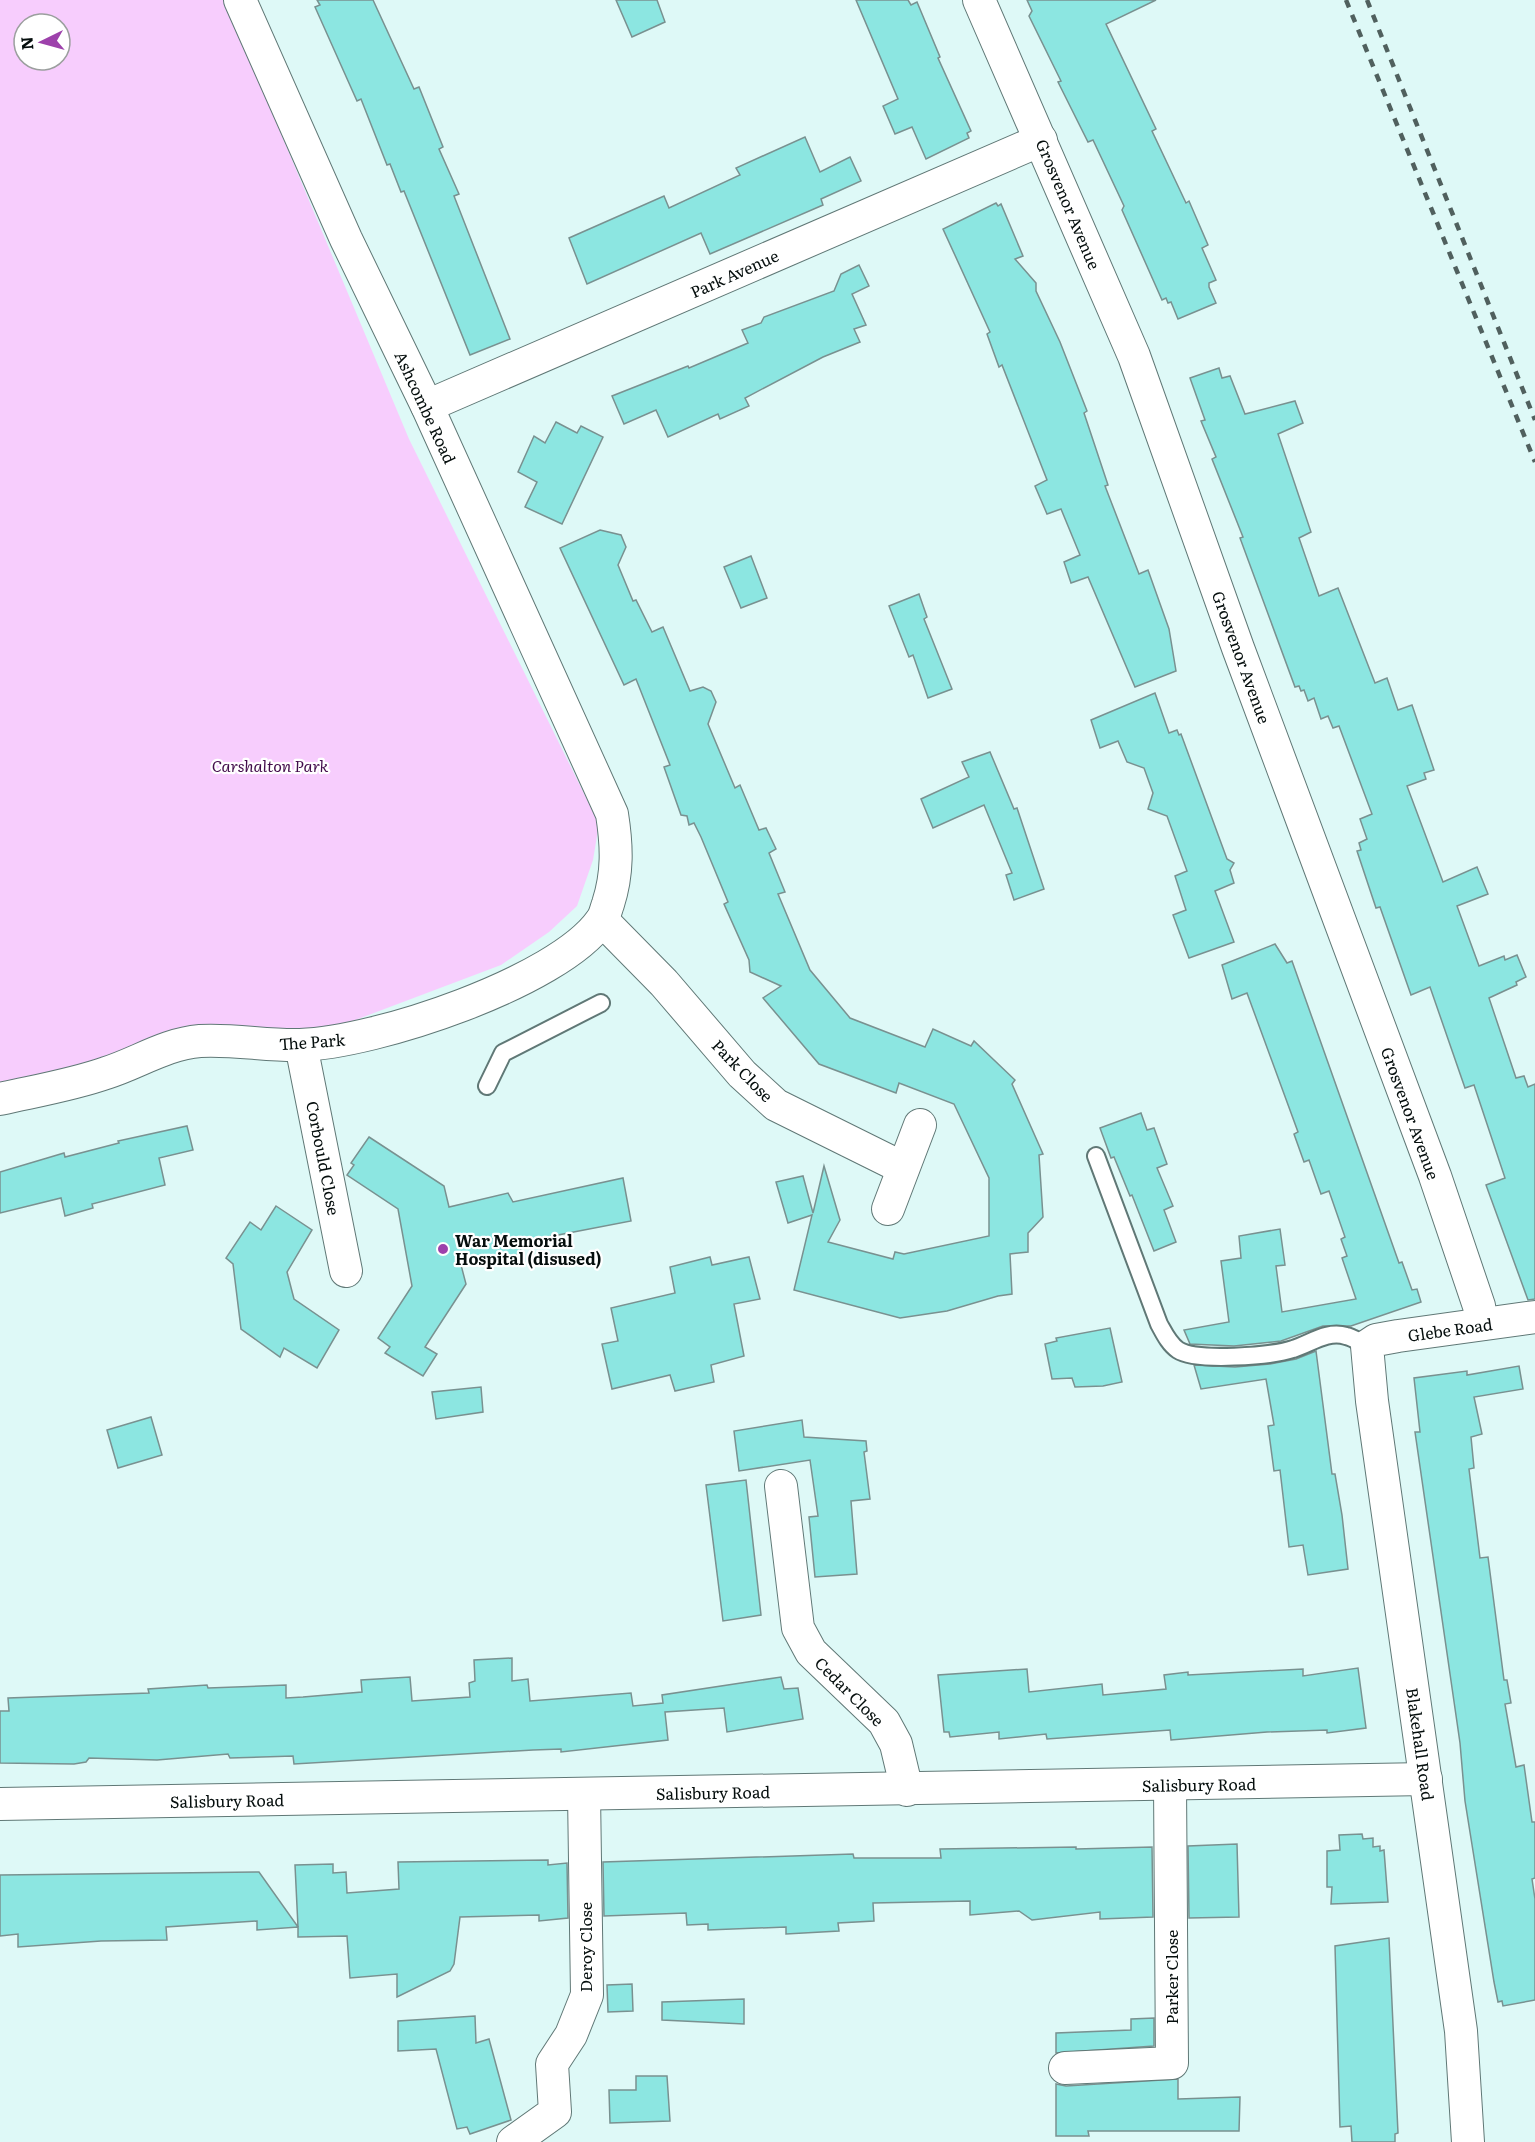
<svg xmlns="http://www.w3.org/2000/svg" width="1535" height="2142" font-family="Literata,serif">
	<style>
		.park { fill: #f7cdfd; fill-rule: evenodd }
		.building { fill: #8ce6e1; stroke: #799190; stroke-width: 1.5 }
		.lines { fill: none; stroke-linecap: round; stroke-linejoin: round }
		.lane-casing { stroke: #607876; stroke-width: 20 }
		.street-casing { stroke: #607876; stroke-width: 34 }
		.lane { stroke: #fff; stroke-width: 16 }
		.street { stroke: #fff; stroke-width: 32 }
		.rail { stroke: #50605e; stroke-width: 4.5; stroke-dasharray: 8 8; stroke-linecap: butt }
		.poi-dot { fill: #9d41ab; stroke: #fff; stroke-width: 2 }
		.labels { text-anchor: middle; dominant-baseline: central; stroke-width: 4.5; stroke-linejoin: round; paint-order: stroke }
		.street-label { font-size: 16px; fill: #050e0d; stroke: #fff }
		.park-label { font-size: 16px; font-style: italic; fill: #420c4b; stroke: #fff }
		.poi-label { font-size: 16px; font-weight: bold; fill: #050e0d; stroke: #fff; text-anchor: start }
	</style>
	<rect width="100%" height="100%" fill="#def9f7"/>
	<path class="park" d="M0,0H225L409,439L599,824L593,860L577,906L549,932L501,965L305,1039L205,1035L0,1094ZM24,24H60V60H24Z"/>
	<g class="building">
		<path d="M317,0H373L414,89L419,87L443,147L439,149L459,194L454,196L510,339L470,355L404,191L401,192L390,164L387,165L361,99L357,101L315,7L320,5Z"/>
		<path d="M616,0H657L665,22L632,37Z"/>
		<path d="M856,0H908L911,5L917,2L940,57L938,58L971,131L967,133L969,138L926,159L912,127L895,134L883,106L898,99Z"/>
		<path d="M1027,0H1156L1106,24L1156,129L1152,131L1186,203L1189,201L1208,245L1202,248L1216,280L1209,283V287L1216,303L1178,319L1171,302L1168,303L1166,298L1162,300L1122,210L1124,206L1093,140L1088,142L1058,82L1061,81L1029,16L1032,11Z"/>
		<path d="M805,137L820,172L850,157L861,181L821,199L823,205L710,254L701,233L587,284L569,238L664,196L669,208L740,175L736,168Z"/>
		<path d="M996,203L998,206L1001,204L1023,256L1015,259L1036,283V291L1060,342L1087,411L1084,413L1108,485L1105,486L1139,574L1148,570L1169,629L1176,671L1135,687L1088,577L1071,583L1064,562L1080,555L1061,509L1047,514L1035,486L1047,480L1002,365L999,367L987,334L990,332L943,229Z"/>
		<path d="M859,265L869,286L852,294L866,325L854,329L860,342L823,357L745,398L749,406L720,419L718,414L668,437L656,410L624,424L612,396L688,366L689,368L748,343L742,330L761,323L764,317L834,291L841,274Z"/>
		<path d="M1219,368L1222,378L1230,376L1245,414L1295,401L1303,423L1278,434L1311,532L1299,538L1319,596L1338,588L1375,683L1387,678L1398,710L1412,705L1434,770L1424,773L1426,779L1407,786L1443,882L1477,867L1488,894L1457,906L1479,966L1504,956L1505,960L1517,955L1526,977L1516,982L1517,985L1489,998L1516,1078L1524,1076L1528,1087L1535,1084V1299L1528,1300L1486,1185L1505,1178L1474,1085L1465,1088L1430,987L1411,995L1380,907L1376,908L1357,851L1361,850L1359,843L1367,839L1360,819L1372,814L1339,726L1333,728L1328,716L1321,719L1314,698L1308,701L1304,690L1301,691L1299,686L1295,687L1240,538L1243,537L1212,459L1216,457L1201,421L1205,420L1190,378Z"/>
		<path d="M556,422L577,433L581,426L603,437L562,524L525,507L537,482L518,472L534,436L545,443Z"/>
		<path d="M600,530L621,535L626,547L618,565L633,601L636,600L652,632L663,627L690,691L703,687L711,691L716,702L708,724L735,788L740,785L759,830L766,828L776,849L769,853L785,892L778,894L810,970L850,1018L925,1047L933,1029L971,1046L974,1041L1015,1080L1012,1084L1043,1154L1039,1155L1043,1217L1028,1233V1252L1010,1254L1012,1294L998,1296L947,1311L900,1318L794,1290L812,1215L788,1223L776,1182L803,1176L813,1213L824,1166L840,1220L828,1242L893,1259L895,1252L904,1254L989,1236V1178L954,1104L899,1083L896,1093L819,1064L763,998L781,986L750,972L749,960L724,904L728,902L701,837L694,823L689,825L687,816L681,815L664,767L670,765L636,679L624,685L560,548Z"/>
		<path d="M751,556L767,598L741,608L724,567Z"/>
		<path d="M919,594L927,617L924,619L952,689L928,698L913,655L909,657L889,606Z"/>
		<path d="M1155,693L1169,733L1177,730L1179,735L1181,734L1227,859L1234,863L1230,870L1234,883L1215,891L1234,942L1189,958L1173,915L1186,910L1175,876L1187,871L1167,816L1148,809L1153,793L1144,768L1127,762L1118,741L1100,748L1091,720Z"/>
		<path d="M990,752L1014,809L1017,808L1044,889L1014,900L1006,875L1012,873L984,805L933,828L921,799L969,777L962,762Z"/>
		<path d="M1275,944L1287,963L1292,961L1399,1263L1402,1262L1412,1290L1417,1289L1421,1302L1351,1326H1323L1281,1341L1234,1346L1190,1344L1184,1330L1229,1322L1221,1261L1241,1258L1239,1236L1280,1229L1285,1265L1276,1266L1282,1312L1356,1299L1342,1258L1347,1256L1341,1239L1345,1237L1329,1191L1321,1194L1309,1160L1304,1162L1294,1134L1298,1132L1247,993L1232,999L1222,965Z"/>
		<path d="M1141,1113L1147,1130L1154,1128L1167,1164L1157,1168L1173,1206L1164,1210L1176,1242L1154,1251L1132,1195L1130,1196L1114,1157L1111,1158L1100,1128Z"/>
		<path d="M187,1126L193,1150L159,1158L165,1185L92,1204L93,1208L65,1216L61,1198L0,1213V1172L64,1153L65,1157L119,1143L118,1141Z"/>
		<path d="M369,1137L444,1186L449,1207L508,1193L513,1202L623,1178L631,1221L522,1242L520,1254L461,1265L466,1284L425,1347L437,1354L423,1376L385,1353L390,1347L378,1338L412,1286L398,1209L347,1175L354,1165L351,1163Z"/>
		<path d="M276,1206L312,1230L287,1272L294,1299L339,1330L317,1368L284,1348L280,1357L241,1329L233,1264L226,1258L250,1222L261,1230Z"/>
		<path d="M710,1257L712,1265L749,1257L760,1299L734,1304L744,1356L711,1365L714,1382L675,1391L670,1375L612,1389L602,1344L618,1341L611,1308L675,1293L670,1267Z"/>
		<path d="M1110,1328L1122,1382L1103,1386L1075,1387L1072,1378L1052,1379L1045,1344L1057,1341L1056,1338Z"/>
		<path d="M1316,1351L1332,1474H1335L1342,1515L1348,1569L1308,1575L1303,1545L1289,1547L1280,1470L1274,1471L1268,1426L1274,1425L1266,1379L1201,1389L1194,1365L1235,1367L1270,1364L1296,1359Z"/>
		<path d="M1519,1366L1523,1389L1474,1397L1482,1434L1471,1437L1474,1468L1469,1469L1480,1558L1488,1557L1504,1680H1507L1511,1703L1505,1704L1516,1767L1524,1765L1532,1822H1535V1878L1532,1879L1535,1899V2000L1503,2006L1502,2001L1498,2002L1494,1982L1465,1801L1460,1743L1415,1432H1420L1414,1378L1467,1371V1375Z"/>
		<path d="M481,1387L483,1412L436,1419L432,1392Z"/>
		<path d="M151,1417L162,1455L118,1468L107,1430Z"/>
		<path d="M802,1420L804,1437L866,1441L867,1451L864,1452L870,1499L851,1501L857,1574L815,1577L809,1517L818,1516L810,1460L739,1471L734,1431Z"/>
		<path d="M746,1480L761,1615L723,1621L706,1485Z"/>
		<path d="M512,1658V1681L528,1679L530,1701L631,1693L633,1706L663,1703L662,1695L781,1677L784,1689L798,1688L803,1719L727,1732L724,1708L665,1712L668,1740L561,1752V1749L533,1750L294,1764L293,1756L230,1758L228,1754L157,1760L89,1758L86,1762L74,1764L0,1763V1711H9L8,1698L149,1693L148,1689L207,1685L208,1688L286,1685V1698L303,1697L362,1692L361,1680L410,1677L412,1701L470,1697L469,1683L475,1681L474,1660Z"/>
		<path d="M1358,1668L1366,1728L1327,1733V1730L1267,1732L1171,1740L1170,1730L1047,1739L1046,1734L999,1739V1732L950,1737L949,1732H944L938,1675L1027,1669L1029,1692L1102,1684L1103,1695L1166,1689L1164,1675L1188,1672V1675L1303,1669V1676Z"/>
		<path d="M1362,1834L1363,1839L1373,1838V1847L1380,1846V1851L1384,1850L1388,1902L1331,1904L1332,1887H1327V1851L1340,1850L1339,1835Z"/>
		<path d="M1237,1844L1239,1917L1189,1918L1188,1846Z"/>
		<path d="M1076,1847V1849L1152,1847L1153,1917L1100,1919V1912L1032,1920L1019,1911L970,1915V1901L873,1903L874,1921L838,1923L839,1931L786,1934V1927L708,1930V1924L687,1925L686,1913L604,1916L603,1862L853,1854L854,1858H941L940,1849Z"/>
		<path d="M548,1860V1865L567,1863L568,1918L539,1921V1915L460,1917L454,1964L450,1971L397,1997V1974L350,1978L347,1936L298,1937V1927L257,1930V1921L166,1927L167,1940L101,1941L18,1947V1934L0,1936V1875L259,1872L298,1927L295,1865L333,1864V1873L346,1872L347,1893L399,1889L398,1862Z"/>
		<path d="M1389,1938L1398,2133L1395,2134V2142H1352L1351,2126L1340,2127L1335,1946Z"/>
		<path d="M632,1984L633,2011L608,2012L607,1985Z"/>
		<path d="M744,1999V2024L662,2020V2002Z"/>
		<path d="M475,2016L476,2043L489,2039L511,2120L470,2134L467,2127L457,2129L436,2049L398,2051V2021Z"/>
		<path d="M1154,2018V2046L1056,2053V2033L1131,2030V2019Z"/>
		<path d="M636,2076H667L670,2121L610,2123L609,2090H636Z"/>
		<path d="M1178,2079V2099L1240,2097L1239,2131H1088L1089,2136H1056V2084L1066,2086Z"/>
	</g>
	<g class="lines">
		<defs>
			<g id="lane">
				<path d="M487,1086L503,1053L601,1003"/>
				<path d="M1096,1156L1159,1324C1164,1333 1169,1344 1178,1350C1196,1362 1272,1356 1293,1349C1310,1344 1327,1330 1346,1336C1353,1337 1360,1343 1367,1346"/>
			</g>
			<g id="street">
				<path d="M979,0L1134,356L1238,648L1435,1176L1479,1306L1482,1324"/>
				<path d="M427,406L1041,140"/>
				<path d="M602,920L664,983L742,1074L776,1105L903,1168"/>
				<path d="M301,1045L346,1271"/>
				<path d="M0,1099C35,1091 72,1085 106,1073C138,1063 165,1044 200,1041C234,1039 267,1046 300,1045C375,1043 558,982 601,921C605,916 606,909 608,904C618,873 617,846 612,814L427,406L346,239L240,0"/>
				<path d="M888,1209L920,1125"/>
				<path d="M781,1486L798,1628L811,1652L884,1722L896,1744L907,1790"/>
				<path d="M0,1804L1426,1779"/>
				<path d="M1065,2068L1172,2063L1170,1784"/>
				<path d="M513,2142L555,2112L552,2064L571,2035L587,1995L584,1794"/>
				<path d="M1468,2142L1461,2031L1372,1401L1367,1346L1376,1340L1398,1336L1535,1317"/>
			</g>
		</defs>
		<use href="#lane" class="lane-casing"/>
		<use href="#street" class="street-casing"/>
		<use href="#lane" class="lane"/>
		<use href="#street" class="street"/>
		<g class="rail">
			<path d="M1346,0L1535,462"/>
			<path d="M1367,0L1535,420"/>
		</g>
	</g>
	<circle class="poi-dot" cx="443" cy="1249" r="6"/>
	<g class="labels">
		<g class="street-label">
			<text transform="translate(1069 204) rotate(67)">Grosvenor Avenue</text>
			<text transform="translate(734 273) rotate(-24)">Park Avenue</text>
			<text transform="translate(426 407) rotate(65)">Ashcombe Road</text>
			<text transform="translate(1242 657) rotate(70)">Grosvenor Avenue</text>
			<text transform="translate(312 1041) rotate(-4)">The Park</text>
			<text transform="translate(743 1070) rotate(46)">Park Close</text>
			<text transform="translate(1411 1113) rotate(70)">Grosvenor Avenue</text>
			<text transform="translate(324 1158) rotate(79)">Corbould Close</text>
			<text transform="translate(1450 1329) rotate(-8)">Glebe Road</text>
			<text transform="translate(850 1691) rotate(45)">Cedar Close</text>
			<text transform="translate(1421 1744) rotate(82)">Blakehall Road</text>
			<text transform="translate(1199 1784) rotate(-1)">Salisbury Road</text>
			<text transform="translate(713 1792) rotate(-1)">Salisbury Road</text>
			<text transform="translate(227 1800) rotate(-1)">Salisbury Road</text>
			<text transform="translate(585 1947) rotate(-90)">Deroy Close</text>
			<text transform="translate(1171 1977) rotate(-90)">Parker Close</text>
		</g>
		<g class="park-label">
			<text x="270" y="765">Carshalton Park</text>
		</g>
		<g class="poi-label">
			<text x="455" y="1240">War Memorial<tspan x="455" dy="18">Hospital (disused)</tspan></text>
		</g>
	</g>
	<g transform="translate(42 42) rotate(265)"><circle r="28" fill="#ffffff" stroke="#9b9f9e" stroke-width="1.5"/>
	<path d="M0-4.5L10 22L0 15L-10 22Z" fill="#9d41ab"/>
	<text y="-9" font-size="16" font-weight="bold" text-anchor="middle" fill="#050e0d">N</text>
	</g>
</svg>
